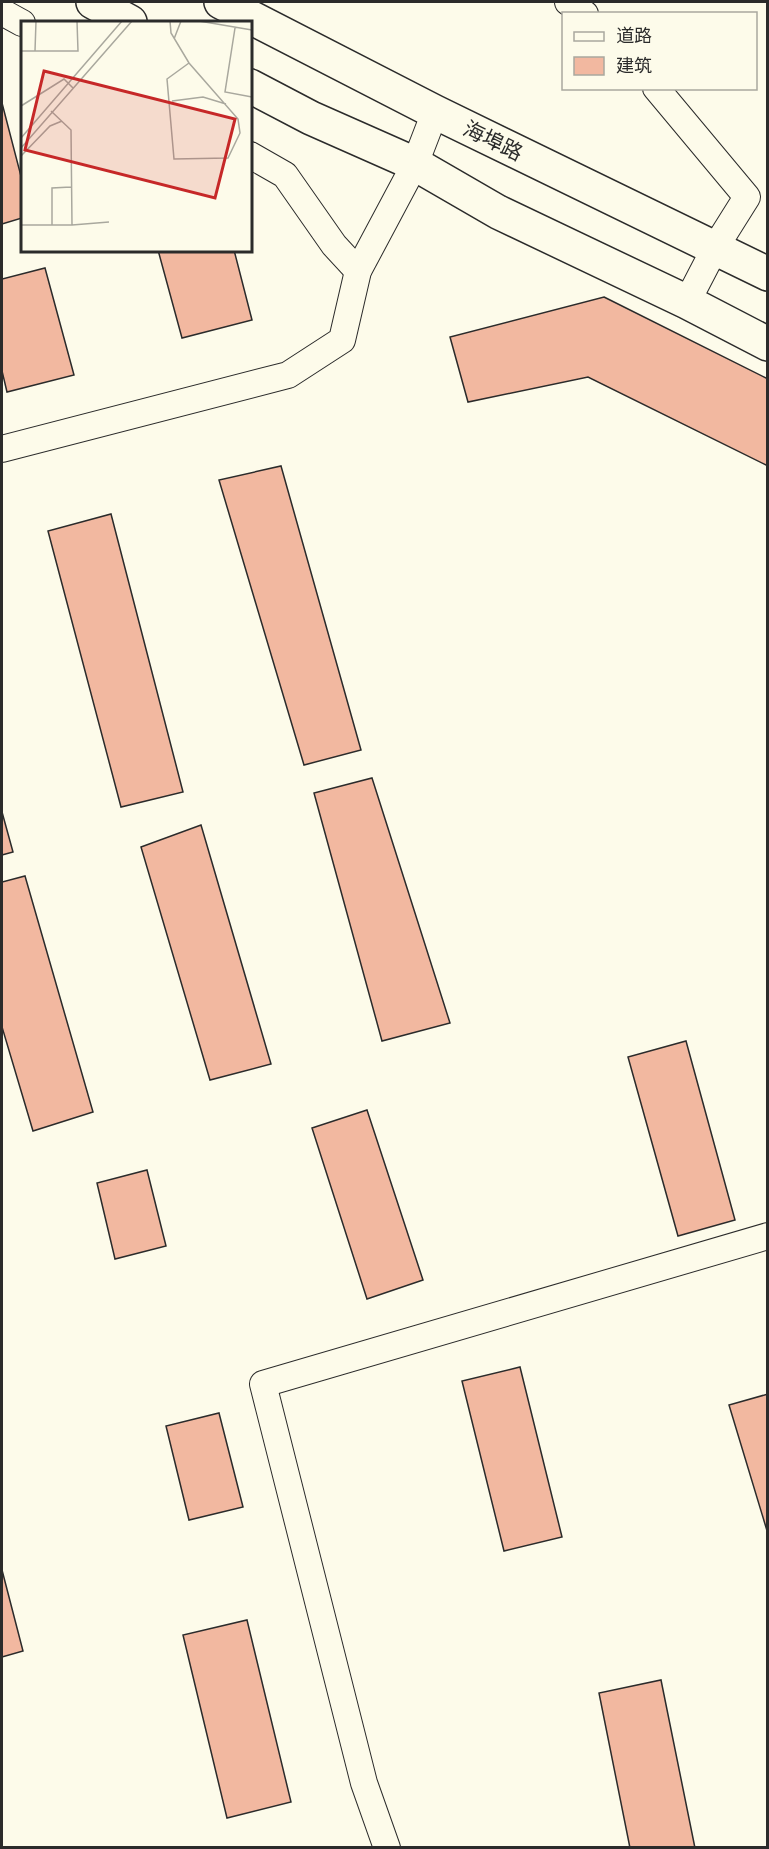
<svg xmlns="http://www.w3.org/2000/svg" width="769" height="1849" font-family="Roboto,'Noto Sans SC',sans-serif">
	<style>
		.building { fill: #f2b8a0; stroke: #2b2b2b; stroke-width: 1.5 }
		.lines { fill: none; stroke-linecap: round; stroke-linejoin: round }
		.minor-casing { stroke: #2b2b2b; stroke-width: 28 }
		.primary-casing { stroke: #2b2b2b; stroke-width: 36 }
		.minor { stroke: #fdfbea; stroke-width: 26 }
		.primary { stroke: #fdfbea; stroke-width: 33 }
		.labels { text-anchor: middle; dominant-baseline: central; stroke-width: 4.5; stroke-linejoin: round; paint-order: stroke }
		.street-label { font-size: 21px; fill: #2b2b2b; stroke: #fdfbea }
		.inset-road { fill: none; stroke: #a9a89e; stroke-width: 1.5 }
		.view { fill: #c62828; fill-opacity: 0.15; stroke: #c62828; stroke-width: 3 }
		.inset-edge { fill: none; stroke: #2b2b2b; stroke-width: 3 }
	</style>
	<rect width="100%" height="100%" fill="#fdfbea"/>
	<g class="building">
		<path d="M2,103L22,180V218L2,224Z"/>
		<path d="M158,250H234L252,320L182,338Z"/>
		<path d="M45,268L74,375L7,392L2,371V279Z"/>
		<path d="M604,297L768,379V466L588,377L468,402L450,337Z"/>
		<path d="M281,466L361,750L304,765L219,480Z"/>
		<path d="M111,514L183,792L121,807L48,531Z"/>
		<path d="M372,778L450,1023L382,1041L314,793Z"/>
		<path d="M2,812L13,852L2,855Z"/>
		<path d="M201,825L271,1064L210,1080L141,847Z"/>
		<path d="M25,876L93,1112L33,1131L2,1027V882Z"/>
		<path d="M686,1041L735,1220L678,1236L628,1057Z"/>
		<path d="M367,1110L423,1280L367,1299L312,1128Z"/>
		<path d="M147,1170L166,1246L115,1259L97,1183Z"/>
		<path d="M520,1367L562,1537L504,1551L462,1381Z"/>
		<path d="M768,1394V1534L729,1405Z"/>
		<path d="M219,1413L243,1507L189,1520L166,1426Z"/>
		<path d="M2,1570L23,1651L2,1657Z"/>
		<path d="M247,1620L291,1802L227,1818L183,1635Z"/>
		<path d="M661,1680L695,1848H630L599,1693Z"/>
	</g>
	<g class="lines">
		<defs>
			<g id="minor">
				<path d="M568,2L585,14"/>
				<path d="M2,12L22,23"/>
				<path d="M656,88L747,197L715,248L687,302"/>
				<path d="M250,155L285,175L334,245L358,271"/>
				<path d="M2,449L288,375L342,340L358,271L415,164L435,112"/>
				<path d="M387,1848L364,1783L263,1384L768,1236"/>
			</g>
			<g id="primary">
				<path d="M93,2L130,22"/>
				<path d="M221,2L435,112L768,274"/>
				<path d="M250,86L311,118L415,164L498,212L687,302L768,344"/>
			</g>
		</defs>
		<use href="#minor" class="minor-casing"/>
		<use href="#primary" class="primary-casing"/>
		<use href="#minor" class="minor"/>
		<use href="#primary" class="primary"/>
	</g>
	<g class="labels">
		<g class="street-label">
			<text transform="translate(493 141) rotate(26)">海埠路</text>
		</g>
	</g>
	<g transform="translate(21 21)">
		<rect width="231" height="231" fill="#fdfbea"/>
		<path class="inset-road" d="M149,0L150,12L168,42L217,98L219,112L207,137L153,138L146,58L168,42M178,0L231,9M214,7L204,71L231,76M153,18L160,0M0,30H57L56,0M14,30L15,0M151,80L182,76L205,83M0,85L43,58L52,67M0,117L101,0M0,127L111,0M0,135L29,105L41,100M0,204H51L50,109L30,90M31,204V167L50,166M51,204L88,201"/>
		<path class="view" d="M23,50L214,98L194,177L4,129Z"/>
		<rect width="231" height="231" class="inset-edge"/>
	</g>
	<rect width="769" height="1849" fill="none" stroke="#2b2b2b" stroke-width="6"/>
	<rect x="562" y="12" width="195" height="78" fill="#fdfbea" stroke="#a9a89e" stroke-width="1.5"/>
	<rect x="574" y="32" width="30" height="9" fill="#fdfbea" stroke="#a9a89e" stroke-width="1.5"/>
	<text x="616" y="42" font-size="18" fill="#2b2b2b">道路</text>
	<rect x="574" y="57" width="30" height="18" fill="#f2b8a0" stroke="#a9a89e" stroke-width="1.5"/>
	<text x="616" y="72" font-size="18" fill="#2b2b2b">建筑</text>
</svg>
